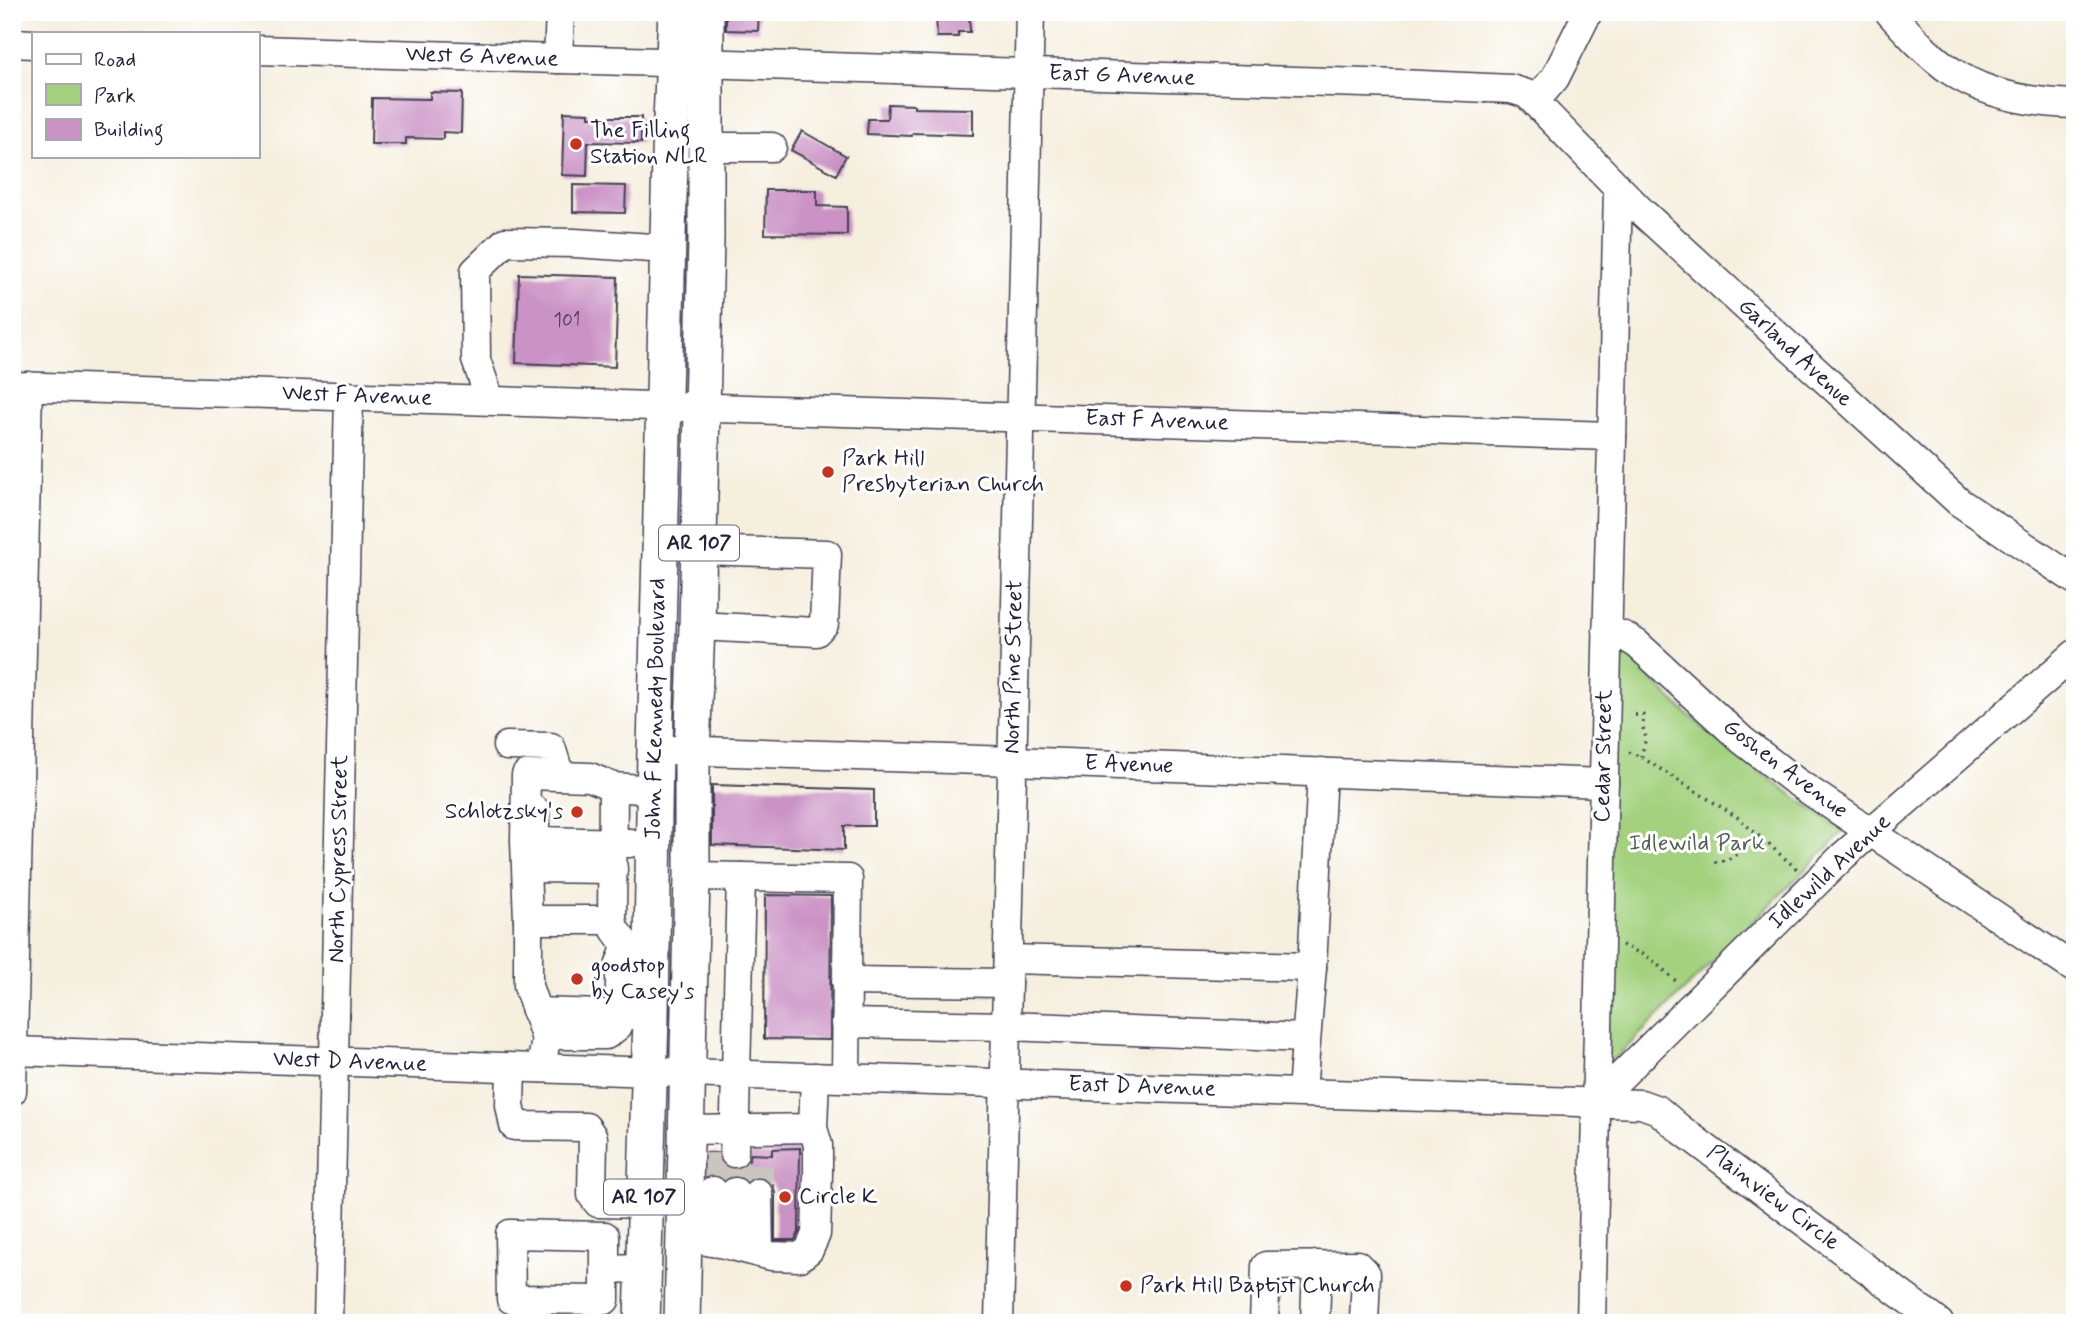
<svg xmlns="http://www.w3.org/2000/svg" width="2087" height="1335" font-family="Mynerve,sans-serif">
	<style>
		.green { fill: #a3d17e; stroke: #627a5c; stroke-width: 2 }
		.building { fill: #ca92c5 }
		.lines { fill: none; stroke-linecap: round; stroke-linejoin: round }
		.minor-tunnel { stroke: #cbc6bd; stroke-width: 28; stroke-dasharray: 28 14; stroke-linecap: butt }
		.minor-casing { stroke: #424153; stroke-width: 31 }
		.major-casing { stroke: #424153; stroke-width: 38 }
		.path { stroke: #424153; stroke-width: 3.5; stroke-dasharray: 2 5; stroke-linecap: butt }
		.minor { stroke: #fff; stroke-width: 28 }
		.major { stroke: #fff; stroke-width: 35 }
		.poi-dot { fill: #c8321e; stroke: #fff; stroke-width: 2.5 }
		.labels { text-anchor: middle; dominant-baseline: central; stroke-width: 6; stroke-linejoin: round; paint-order: stroke }
		.number-label { font-size: 19px; fill: #4c3e5e }
		.shield { fill: #fff; stroke: #646476; stroke-width: 2 }
		.shield-label { font-size: 21px; font-weight: bold; fill: #22223b }
		.street-label { font-size: 23px; fill: #22223b; stroke: #fff }
		.poi-label { font-size: 23px; fill: #22223b; stroke: #fff; text-anchor: start }
		.park-label { font-size: 23px; fill: #4f5f52; stroke: #fff }
	</style>
	<rect width="100%" height="100%" fill="#fff"/>
	<filter id="ink" filterUnits="userSpaceOnUse"><feTurbulence type="fractalNoise" baseFrequency=".0143" numOctaves="2"/><feDisplacementMap in="SourceGraphic" scale="14" xChannelSelector="R" yChannelSelector="G"/><feConvolveMatrix kernelMatrix="1 2 1 2 8 2 1 2 1" color-interpolation-filters="sRGB"/></filter>
	<filter id="wash" filterUnits="userSpaceOnUse"><feTurbulence type="fractalNoise" baseFrequency=".00686" numOctaves="4" result="noise"/><feDisplacementMap in="SourceGraphic" scale="28" xChannelSelector="R" yChannelSelector="G"/><feGaussianBlur stdDeviation="1.57" result="paint"/><feColorMatrix in="noise" values="0 0 0 0 0 0 0 0 0 0 0 0 0 0 0 0 0 1.4 0 .05"/><feComposite in="paint" operator="in"/></filter>
	<g filter="url(#wash)">
		<rect width="100%" height="100%" fill="#f5efde"/>
		<path class="green" d="M1607,630C1628,652 1648,675 1669,697C1722,748 1784,789 1844,831L1612,1062L1606,1064Z"/>
		<g id="blocks">
			<g class="building">
				<path d="M726,12H759L758,31L726,30Z"/>
				<path d="M936,12H969L970,32H958V37H937Z"/>
				<path d="M430,92L462,93L461,133L443,132V139L406,138V144H371L372,98L430,99Z"/>
				<path d="M888,104L914,105V108L973,109V135L913,133L912,136L867,134L868,119H887Z"/>
				<path d="M564,112L589,113V117H641V143L588,142L587,176L562,175Z"/>
				<path d="M802,131L846,156L836,175L791,150Z"/>
				<path d="M573,185L626,186L625,213L573,212Z"/>
				<path d="M766,190H817V206L847,207V235L765,234Z"/>
				<path d="M519,274L618,277L615,367L516,363Z"/>
				<path d="M712,785L874,790V826H844V850L712,845Z"/>
				<path d="M765,895L831,896L830,1040L764,1039Z"/>
				<path d="M800,1148L799,1232L795,1240H775V1193L773,1185L767,1179L757,1176L747,1181L736,1175L725,1180L714,1175L706,1176L707,1153H717L719,1160L725,1167L734,1170L743,1167L748,1162L751,1154L772,1155V1149Z"/>
			</g>
		</g>
	</g>
	<g filter="url(#ink)">
		<use href="#blocks" fill-opacity="0" stroke="#424153" stroke-width="2"/>
		<g class="lines">
			<g class="minor-tunnel">
				<path d="M712,1153L713,1191"/>
				<path d="M734,1153L735,1192"/>
				<path d="M758,1193L760,1154"/>
			</g>
			<defs>
				<g id="minor">
					<path d="M1889,12C1908,33 1928,55 1951,71C1986,95 2034,103 2075,104"/>
					<path d="M12,43L33,44"/>
					<path d="M257,50L1399,84L1511,89L1527,94L1641,211L1959,502L2075,580"/>
					<path d="M558,59L560,12"/>
					<path d="M1535,101L1555,78L1588,12"/>
					<path d="M706,147H772"/>
					<path d="M12,386L1612,436"/>
					<path d="M490,400L476,360L475,271L505,242L575,243L668,249"/>
					<path d="M697,626L816,632L824,624L827,554L699,550"/>
					<path d="M1607,630L1624,636L1637,644L1742,740L1795,781L2075,969"/>
					<path d="M507,746L551,747L560,776"/>
					<path d="M671,750L1012,761L1604,783"/>
					<path d="M535,810V830L538,841L630,843"/>
					<path d="M528,868L613,869"/>
					<path d="M692,876L848,879L846,1078"/>
					<path d="M528,920L525,841L526,775L590,777L613,787"/>
					<path d="M1008,959L1312,967"/>
					<path d="M846,981L1007,983"/>
					<path d="M536,1012L637,1015"/>
					<path d="M846,1023L1006,1026L1305,1038"/>
					<path d="M546,1039L528,986V920H612"/>
					<path d="M12,1051L1641,1104L1658,1110L1679,1128L1939,1323"/>
					<path d="M511,1068L510,1105L514,1126L586,1127L593,1137L592,1195L598,1203L644,1204"/>
					<path d="M541,1068L546,1039L557,1035H606L618,1026L620,1014V963L627,946L615,930L612,920L613,787L655,790"/>
					<path d="M12,1091L28,386"/>
					<path d="M1302,1092L1312,967L1322,772"/>
					<path d="M1596,1101L1843,856L2075,654"/>
					<path d="M686,1130L813,1128"/>
					<path d="M734,1153L741,877"/>
					<path d="M758,1193L759,1253"/>
					<path d="M684,1237L725,1244L771,1256L800,1257L809,1250L816,1234L818,1174V1145L813,1128L815,1077"/>
					<path d="M711,1242L713,1191"/>
					<path d="M733,1246L735,1192"/>
					<path d="M605,1268V1300L511,1299L510,1234L605,1236V1268L643,1269"/>
					<path d="M328,1323L349,396"/>
					<path d="M999,1323L1030,12"/>
					<path d="M1264,1323L1266,1266L1357,1265L1366,1274L1364,1323"/>
					<path d="M1315,1323L1317,1265"/>
					<path d="M1591,1323L1618,189"/>
				</g>
				<g id="major">
					<path d="M642,1323L651,1016L655,749L671,120L676,12"/>
					<path d="M682,1323L692,876V752L697,626L706,238V12"/>
				</g>
			</defs>
			<use href="#minor" class="minor-casing"/>
			<use href="#major" class="major-casing"/>
			<g class="path">
				<path d="M1635,715H1643V728L1646,738L1641,757"/>
				<path d="M1629,752L1641,757L1737,817L1797,869"/>
				<path d="M1715,862C1733,861 1746,848 1758,835"/>
				<path d="M1622,945L1650,958L1678,983"/>
			</g>
			<use href="#minor" class="minor"/>
			<use href="#major" class="major"/>
		</g>
	</g>
	<g class="poi-dot">
		<circle cx="576" cy="144" r="7"/>
		<circle cx="828" cy="472" r="7"/>
		<circle cx="577" cy="812" r="7"/>
		<circle cx="577" cy="979" r="7"/>
		<circle cx="785" cy="1197" r="7"/>
		<circle cx="1126" cy="1286" r="7"/>
	</g>
	<g class="labels">
		<g class="number-label">
			<text x="567" y="320">101</text>
		</g>
		<g class="shield">
			<rect x="659" y="525.5" width="80" height="35" rx="5"/>
			<rect x="604" y="1179.5" width="80" height="35" rx="5"/>
		</g>
		<g class="shield-label">
			<text x="699" y="543">AR 107</text>
			<text x="644" y="1197">AR 107</text>
		</g>
		<g class="street-label">
			<text transform="translate(482 57) rotate(2)">West G Avenue</text>
			<text transform="translate(1122 76) rotate(2)">East G Avenue</text>
			<text transform="translate(1795 353) rotate(43)">Garland Avenue</text>
			<text transform="translate(357 396) rotate(2)">West F Avenue</text>
			<text transform="translate(1157 421) rotate(2)">East F Avenue</text>
			<text transform="translate(1014 667) rotate(-89)">North Pine Street</text>
			<text transform="translate(656 709) rotate(-89)">John F Kennedy Boulevard</text>
			<text transform="translate(1604 756) rotate(-89)">Cedar Street</text>
			<text transform="translate(1129 765) rotate(2)">E Avenue</text>
			<text transform="translate(1785 769) rotate(37)">Goshen Avenue</text>
			<text transform="translate(339 859) rotate(-89)">North Cypress Street</text>
			<text transform="translate(1830 872) rotate(-43)">Idlewild Avenue</text>
			<text transform="translate(350 1062) rotate(2)">West D Avenue</text>
			<text transform="translate(1142 1087) rotate(2)">East D Avenue</text>
			<text transform="translate(1773 1198) rotate(37)">Plainview Circle</text>
		</g>
		<g class="poi-label">
			<text x="590" y="131">The Filling<tspan x="590" dy="26">Station NLR</tspan></text>
			<text x="842" y="459">Park Hill<tspan x="842" dy="26">Presbyterian Church</tspan></text>
			<text x="563" y="812" text-anchor="end">Schlotzsky's</text>
			<text x="591" y="966">goodstop<tspan x="591" dy="26">by Casey's</tspan></text>
			<text x="799" y="1197">Circle K</text>
			<text x="1140" y="1286">Park Hill Baptist Church</text>
		</g>
		<g class="park-label">
			<text x="1697" y="844">Idlewild Park</text>
		</g>
	</g>
	<rect width="2087" height="1335" fill="none" stroke="#fff" stroke-width="42"/>
	<rect x="32" y="32" width="228" height="126" fill="#ffffff" stroke="#a7a7b1" stroke-width="2"/>
	<rect x="46" y="54" width="35" height="10" fill="#ffffff" stroke="#a7a7b1" stroke-width="2"/>
	<text x="94" y="66" font-size="21" fill="#22223b">Road</text>
	<rect x="46" y="84" width="35" height="21" fill="#a3d17e" stroke="#a7a7b1" stroke-width="2"/>
	<text x="94" y="102" font-size="21" fill="#22223b">Park</text>
	<rect x="46" y="119" width="35" height="21" fill="#ca92c5" stroke="#a7a7b1" stroke-width="2"/>
	<text x="94" y="136" font-size="21" fill="#22223b">Building</text>
</svg>
